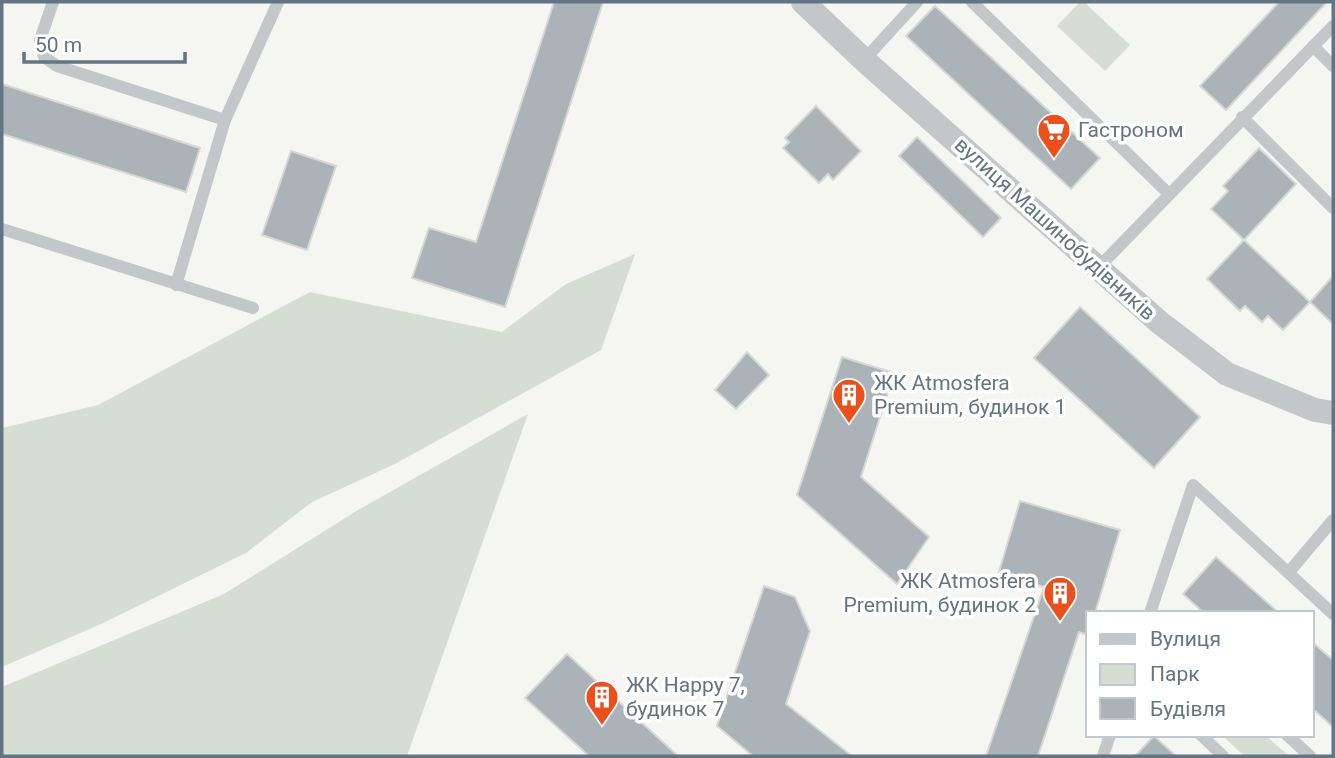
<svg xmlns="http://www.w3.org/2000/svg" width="1335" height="758" font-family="Roboto,sans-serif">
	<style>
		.green { fill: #d6ddd2 }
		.building { fill: #abb3b8; stroke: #d7d7d4; stroke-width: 2 }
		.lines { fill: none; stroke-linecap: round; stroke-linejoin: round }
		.lane { stroke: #c3c7ca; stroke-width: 12 }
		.street { stroke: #c3c7ca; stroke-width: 24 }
		.labels { text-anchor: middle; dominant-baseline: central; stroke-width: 7; stroke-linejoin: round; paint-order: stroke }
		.poi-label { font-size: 21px; fill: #637584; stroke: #fff; text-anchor: start }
		.street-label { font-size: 21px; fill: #637584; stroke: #fff }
	</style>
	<rect width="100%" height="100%" fill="#f5f6f1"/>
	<g class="green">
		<path d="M1080,2H1084L1130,45L1105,71L1057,26Z"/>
		<path d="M635,254L601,350L395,464L312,502L246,553L101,624L2,667V428L98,405L310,292L502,332L566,284Z"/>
		<path d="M528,414L407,756H2V687L224,594L358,510Z"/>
		<path d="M1222,735H1265L1289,756H1244Z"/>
	</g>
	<g class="building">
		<path d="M554,2H603L505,307L412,278L429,228L476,242Z"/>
		<path d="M1279,2H1327L1226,110L1200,86Z"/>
		<path d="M935,6L1100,158L1071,189L906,36Z"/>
		<path d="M2,84L200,148L186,192L2,134Z"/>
		<path d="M816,106L861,151L833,180L828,174L819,183L783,148L789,142L785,138Z"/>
		<path d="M917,137L1001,218L983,237L899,156Z"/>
		<path d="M1259,148L1296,184L1244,240L1211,209L1228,191L1223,186Z"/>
		<path d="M291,151L336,166L307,250L262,235Z"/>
		<path d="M1244,240L1310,302L1283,330L1268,316L1262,322L1245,306L1240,311L1207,279Z"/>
		<path d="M1333,276V324L1310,302Z"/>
		<path d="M1080,307L1200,417L1154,468L1034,358Z"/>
		<path d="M747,352L769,375L736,409L715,390Z"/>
		<path d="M842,357L894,373L861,477L929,537L897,584L797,495Z"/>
		<path d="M1020,501L1120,530L1095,613H1088V635L1079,632L1038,756H986L1044,587L999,572Z"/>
		<path d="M1216,557L1279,613H1204L1183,594Z"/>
		<path d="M764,586L795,597L810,631L786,704L852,756H753L717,726Z"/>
		<path d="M1312,642L1333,660V727L1312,708Z"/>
		<path d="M567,654L678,756H589L525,698Z"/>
		<path d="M1154,736L1176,756H1135Z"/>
	</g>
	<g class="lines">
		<g class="lane">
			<path d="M53,2L40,40L44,57L57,66L225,120"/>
			<path d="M972,2L1169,194"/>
			<path d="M1313,46L1333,66"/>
			<path d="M864,60L917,2"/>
			<path d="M1242,117L1333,208"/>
			<path d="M2,229L253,308"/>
			<path d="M1098,268L1333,26"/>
			<path d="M176,285L225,120L278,2"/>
			<path d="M1289,572L1333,520"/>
			<path d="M1150,613L1193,485L1333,614"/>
			<path d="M1201,735L1223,756"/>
			<path d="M1287,735L1310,756"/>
			<path d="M1103,756L1110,735"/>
		</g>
		<path class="street" d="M803,2L864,60L1159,322L1227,374L1315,410L1333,413"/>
	</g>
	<defs>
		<symbol id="supermarket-pin" viewBox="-11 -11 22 30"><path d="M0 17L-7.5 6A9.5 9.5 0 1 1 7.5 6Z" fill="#eb4f1c" stroke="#fff"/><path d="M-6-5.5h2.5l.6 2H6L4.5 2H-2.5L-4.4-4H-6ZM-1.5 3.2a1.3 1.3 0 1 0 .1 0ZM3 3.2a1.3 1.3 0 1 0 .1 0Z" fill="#fff"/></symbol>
		<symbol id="building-pin" viewBox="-11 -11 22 30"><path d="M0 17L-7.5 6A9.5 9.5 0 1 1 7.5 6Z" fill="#eb4f1c" stroke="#fff"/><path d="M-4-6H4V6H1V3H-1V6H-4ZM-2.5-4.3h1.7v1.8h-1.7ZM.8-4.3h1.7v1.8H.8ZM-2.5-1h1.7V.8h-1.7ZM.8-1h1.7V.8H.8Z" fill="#fff"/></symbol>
	</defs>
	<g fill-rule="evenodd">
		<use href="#supermarket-pin" x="1035" y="111" width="38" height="52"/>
		<use href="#building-pin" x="830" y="376" width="38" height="52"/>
		<use href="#building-pin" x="1041" y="574" width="38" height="52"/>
		<use href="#building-pin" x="583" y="678" width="38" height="52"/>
	</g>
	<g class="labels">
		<g class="poi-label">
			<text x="1078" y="130">Гастроном</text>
			<text x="874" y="383">ЖК Atmosfera<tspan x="874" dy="24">Premium, будинок 1</tspan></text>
			<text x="1036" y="581" text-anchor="end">ЖК Atmosfera<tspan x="1036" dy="24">Premium, будинок 2</tspan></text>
			<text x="626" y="685">ЖК Happy 7,<tspan x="626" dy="24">будинок 7</tspan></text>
		</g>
		<g class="street-label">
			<text transform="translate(1055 229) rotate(42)">вулиця Машинобудівників</text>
		</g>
	</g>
	<rect width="1335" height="758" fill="none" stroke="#637584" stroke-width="7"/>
	<rect x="1086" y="611" width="228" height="126" fill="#ffffff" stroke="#c1c8ce" stroke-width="2"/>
	<rect x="1100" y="634" width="35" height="10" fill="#c3c7ca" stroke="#c1c8ce" stroke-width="2"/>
	<text x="1150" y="646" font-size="21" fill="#637584">Вулиця</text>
	<rect x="1100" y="664" width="35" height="21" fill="#d6ddd2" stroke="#c1c8ce" stroke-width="2"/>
	<text x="1150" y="681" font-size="21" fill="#637584">Парк</text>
	<rect x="1100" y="698" width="35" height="21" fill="#abb3b8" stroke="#c1c8ce" stroke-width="2"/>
	<text x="1150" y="716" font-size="21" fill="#637584">Будівля</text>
	<path d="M24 52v10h161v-10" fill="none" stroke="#637584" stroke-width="3.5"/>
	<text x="35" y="52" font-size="21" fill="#637584" stroke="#ffffff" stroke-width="5" paint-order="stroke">50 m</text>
</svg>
